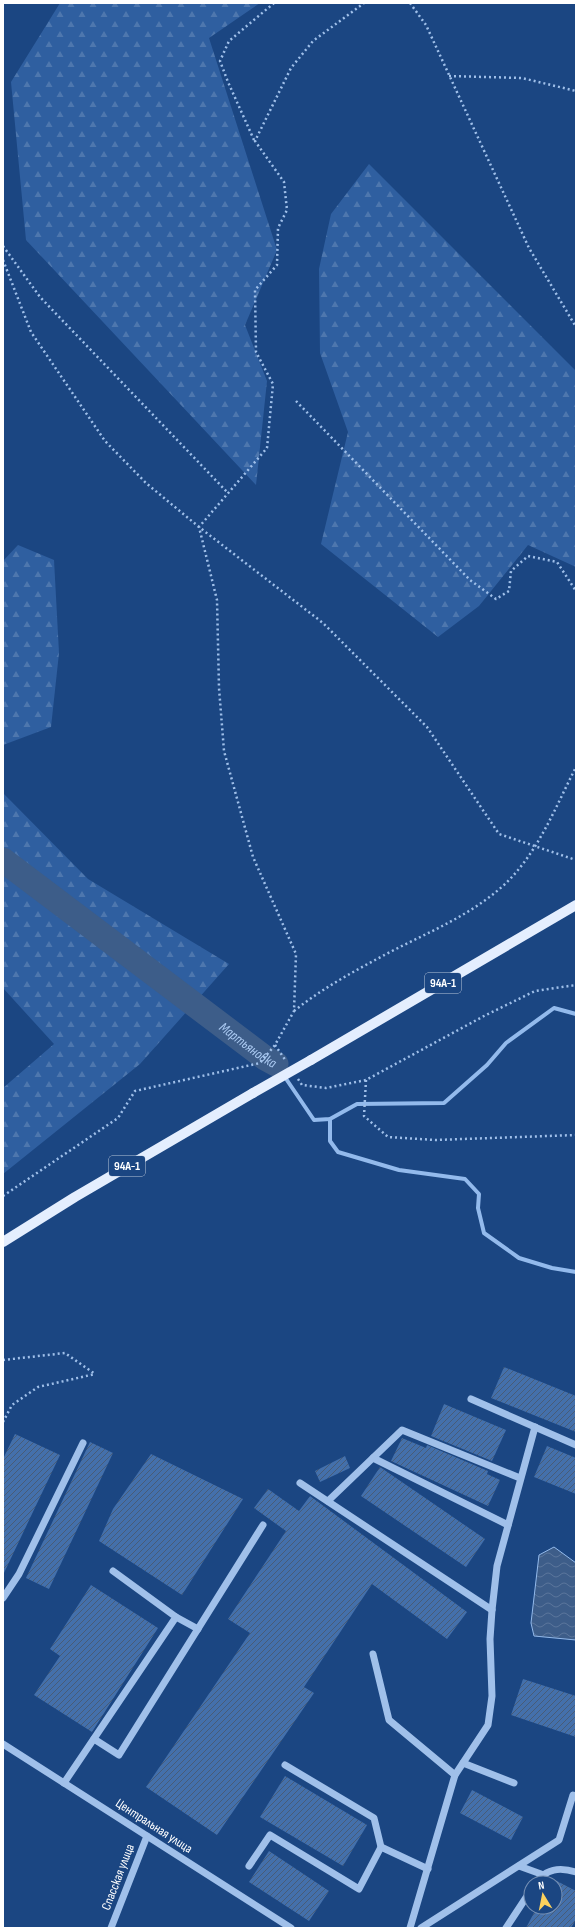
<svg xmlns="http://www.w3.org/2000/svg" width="579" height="1931" font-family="'Sofia Sans Condensed',sans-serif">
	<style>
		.forest { fill: url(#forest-firs) }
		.water { fill: url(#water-waves); stroke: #93baec }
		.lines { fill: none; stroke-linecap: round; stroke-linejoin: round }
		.stream { stroke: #93baec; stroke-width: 4 }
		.river { stroke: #3d5d89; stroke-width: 25 }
		.building { fill: url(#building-hatch) }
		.path { stroke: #a0c0ea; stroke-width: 2.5; stroke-dasharray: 2 3; stroke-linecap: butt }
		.minor { stroke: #a0c0ea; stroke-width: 7 }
		.major { stroke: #e4eefe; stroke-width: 10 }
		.major-bridge { stroke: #e4eefe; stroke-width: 10 }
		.labels { text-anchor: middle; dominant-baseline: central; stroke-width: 3.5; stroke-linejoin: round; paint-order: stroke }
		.shield { fill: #1b4682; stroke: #bbc8da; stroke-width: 1 }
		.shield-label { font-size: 12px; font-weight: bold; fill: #fff }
		.street-label { font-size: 13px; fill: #fff; stroke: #1b4682 }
		.water-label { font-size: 14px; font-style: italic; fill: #abcaf2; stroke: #1b4682 }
	</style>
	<defs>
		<pattern id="forest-firs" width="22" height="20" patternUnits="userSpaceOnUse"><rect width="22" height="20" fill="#2f5fa0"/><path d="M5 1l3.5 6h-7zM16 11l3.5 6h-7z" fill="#4e77ae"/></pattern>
		<pattern id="water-waves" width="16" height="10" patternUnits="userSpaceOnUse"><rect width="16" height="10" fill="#3d5d89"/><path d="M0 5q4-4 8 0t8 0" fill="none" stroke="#5a759b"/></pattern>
		<pattern id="building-hatch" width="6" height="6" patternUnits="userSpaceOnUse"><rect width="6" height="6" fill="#4470ab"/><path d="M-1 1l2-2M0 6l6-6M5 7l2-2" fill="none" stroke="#485c77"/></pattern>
	</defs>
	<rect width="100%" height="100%" fill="#1b4682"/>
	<g class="forest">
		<path d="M60,3H260L209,38L277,250L245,325L267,381L256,485L26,240L11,82Z"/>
		<path d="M369,164L576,371V567L528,545L479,606L438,637L321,544L348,432L320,353L319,269L331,214Z"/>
		<path d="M18,545L54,560L59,653L51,727L3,745V561Z"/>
		<path d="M3,793L88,879L229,964L140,1064L3,1174V1088L54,1044L3,988Z"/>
	</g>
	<path class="water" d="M554,1547L576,1563V1640L534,1636L531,1623L539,1555Z"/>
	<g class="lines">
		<g class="stream">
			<path d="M276,1064L314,1120L330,1119L357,1104L444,1103L487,1065L506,1043L554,1008L576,1014"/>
			<path d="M330,1119V1141L338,1152L399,1170L465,1179L479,1194L478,1208L484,1233L519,1258L552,1268L576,1272"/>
		</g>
		<path class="river" id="s1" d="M3,860L265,1058L276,1064"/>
	</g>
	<g class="building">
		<path d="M504,1367L576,1396V1432L491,1398Z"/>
		<path d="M444,1404L506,1430L492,1461L431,1436Z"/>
		<path d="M15,1434L60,1455L3,1575V1459Z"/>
		<path d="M402,1438L426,1448L427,1445L488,1471L487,1474L500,1480L488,1506L391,1461Z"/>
		<path d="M90,1442L113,1453L49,1589L26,1578Z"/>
		<path d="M547,1446L576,1458V1494L534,1477Z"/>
		<path d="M151,1454L243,1499L182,1595L99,1541L113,1509Z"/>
		<path d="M345,1456L350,1468L320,1482L315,1471Z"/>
		<path d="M380,1467L485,1539L466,1567L361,1496Z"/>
		<path d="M268,1489L299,1511L310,1496L467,1612L447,1639L372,1584L304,1687L314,1693L217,1835L146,1787L250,1633L228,1619L286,1531L254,1508Z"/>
		<path d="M91,1585L158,1628L92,1732L34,1695L60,1656L50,1649Z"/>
		<path d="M523,1679L576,1696V1737L511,1715Z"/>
		<path d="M285,1776L367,1825L343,1866L260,1817Z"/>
		<path d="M472,1790L523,1817L511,1840L460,1813Z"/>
		<path d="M269,1851L329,1891L309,1921L249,1882Z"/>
		<path d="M555,1880L576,1891V1919L571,1928H526L537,1907H555Z"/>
	</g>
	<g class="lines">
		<g class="path">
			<path d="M410,3L426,25L529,248L576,327"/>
			<path d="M449,76L522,78L576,91"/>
			<path d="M254,140L228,82L220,61L229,41L274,3"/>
			<path d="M3,246L40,297L228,493"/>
			<path d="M3,260L31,332L105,441L146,483L199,527L323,623L427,727L499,834L576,860"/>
			<path d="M296,401L470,580L496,599L509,591L511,571L528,556L557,562L576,591"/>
			<path d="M294,1011C324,987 358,969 392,951C431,931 471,915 504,885C538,853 555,808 576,767"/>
			<path d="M275,1045L286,1061"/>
			<path d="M298,1079L302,1085L326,1088L366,1080L484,1016L535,991L576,985"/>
			<path d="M366,1080L364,1116L388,1137L435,1140L576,1135"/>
			<path d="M3,1196L118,1118L135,1091L260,1063L275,1045L294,1011L296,954L253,857L224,751L219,688L217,600L199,527L267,448L273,384L256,352L255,290L277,265L278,228L287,210L284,182L255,141L291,68L313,41L364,3"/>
			<path d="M3,1360L65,1353L95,1374"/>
			<path d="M3,1422L12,1405L38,1387L95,1374"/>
		</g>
		<g class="minor">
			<path d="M471,1399L576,1445"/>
			<path d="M373,1458L508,1525"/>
			<path d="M300,1483L492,1610"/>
			<path d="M328,1501L402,1430L520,1478"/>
			<path d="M3,1598L19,1574L83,1443"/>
			<path d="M176,1617L198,1629"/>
			<path d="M373,1654L389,1720L455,1775"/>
			<path d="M94,1739L119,1755L263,1525"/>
			<path d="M3,1744L291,1928"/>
			<path d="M463,1763L514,1783"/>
			<path d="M285,1765L374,1818L381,1847"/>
			<path d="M64,1783L176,1617L113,1571"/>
			<path d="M249,1866L270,1835L359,1889L381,1847L428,1869"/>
			<path d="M519,1866L541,1874"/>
			<path d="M536,1883C546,1868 560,1867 576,1872"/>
			<path d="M111,1928L147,1836"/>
			<path d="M410,1928L455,1775L488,1725L492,1696L490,1639L492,1610L497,1566L535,1427"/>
			<path d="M421,1928L559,1840L573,1795L576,1796"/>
			<path d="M506,1928L531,1890"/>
		</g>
		<g class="major">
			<path d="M311,1060L576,905"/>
			<path d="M3,1242L75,1197L253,1093"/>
		</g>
		<path class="major-bridge" d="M253,1093L311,1060"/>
	</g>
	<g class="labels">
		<g class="shield">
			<rect x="425" y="973" width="36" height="20" rx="3"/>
			<rect x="109" y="1156" width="36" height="20" rx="3"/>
		</g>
		<g class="shield-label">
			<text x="443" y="983">94А-1</text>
			<text x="127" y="1166">94А-1</text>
		</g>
		<g class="street-label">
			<text transform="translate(154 1826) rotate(33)">Центральная улица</text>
			<text transform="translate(118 1877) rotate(-69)">Спасская улица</text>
		</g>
		<g class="water-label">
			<text stroke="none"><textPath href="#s1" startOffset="307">Мартьяновка</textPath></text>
		</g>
	</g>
	<rect width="579" height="1931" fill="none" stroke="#ffffff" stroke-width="8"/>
	<g transform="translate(543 1895) rotate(350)"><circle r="19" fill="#1b4682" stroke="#7690b4"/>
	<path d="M0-3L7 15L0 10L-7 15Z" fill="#fbd15d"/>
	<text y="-6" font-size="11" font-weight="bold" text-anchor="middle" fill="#ffffff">N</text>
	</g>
</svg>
